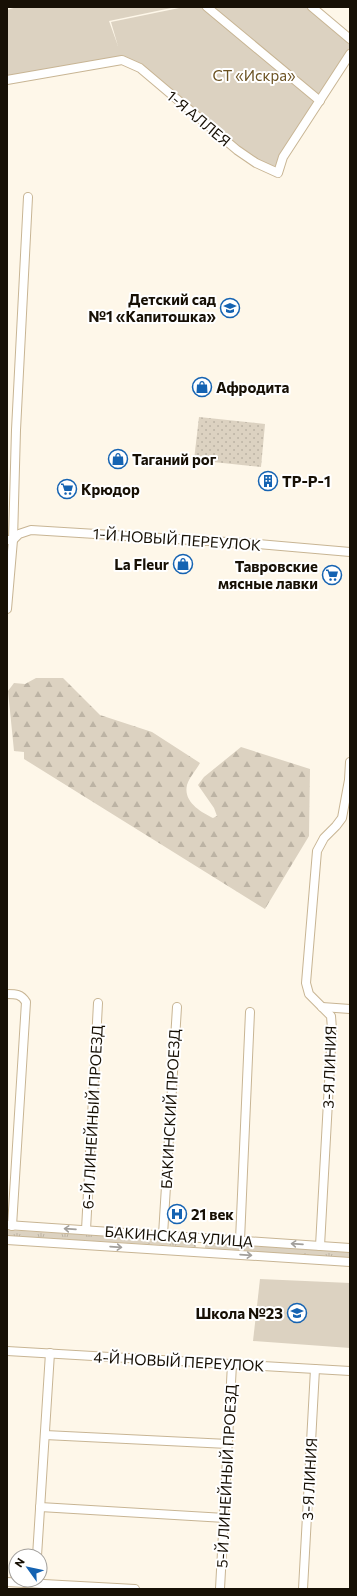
<svg xmlns="http://www.w3.org/2000/svg" width="357" height="1596" font-family="Commissioner,sans-serif">
	<style>
		.grass { fill: url(#grass-tufts) }
		.forest { fill: url(#forest-firs) }
		.park { fill: url(#park-dots) }
		.garden { fill: #dcd2c1 }
		.lines { fill: none; stroke-linecap: round; stroke-linejoin: round }
		.minor-casing { stroke: #c8b594; stroke-width: 10 }
		.minor { stroke: #fff; stroke-width: 8 }
		.oneway { stroke: #a29f9b }
		.labels { text-anchor: middle; dominant-baseline: central; stroke-width: 4; stroke-linejoin: round; paint-order: stroke }
		.park-label { font-size: 15px; fill: #6c5323; stroke: #fff }
		.street-label { font-size: 15px; fill: #171005; stroke: #fff }
		.poi-label { font-size: 15px; font-weight: bold; fill: #171005; stroke: #fff; text-anchor: start }
	</style>
	<defs>
		<pattern id="grass-tufts" width="24" height="20" patternUnits="userSpaceOnUse"><rect width="24" height="20" fill="#dcd2c1"/><path d="M3 7l-1-3M5 7V3M7 7l1-3M15 17l-1-3M17 17v-4M19 17l1-3" fill="none" stroke="#bcb3a4"/></pattern>
		<pattern id="forest-firs" width="22" height="20" patternUnits="userSpaceOnUse"><rect width="22" height="20" fill="#dcd2c1"/><path d="M5 1l3.5 6h-7zM16 11l3.5 6h-7z" fill="#bcb3a4"/></pattern>
		<pattern id="park-dots" width="8" height="8" patternUnits="userSpaceOnUse"><rect width="8" height="8" fill="#dcd2c1"/><path d="M2 2h.1M6 6h.1" fill="none" stroke="#bcb3a4" stroke-width="1.8" stroke-linecap="round"/></pattern>
	</defs>
	<rect width="100%" height="100%" fill="#fef7e9"/>
	<g class="grass">
		<path d="M7,1230L196,1241V1247L7,1236Z"/>
		<path d="M205,1243L350,1252V1258L205,1248Z"/>
	</g>
	<path class="forest" d="M36,678H63L100,715L152,732L200,763C196,770 189,778 187,785C183,802 201,812 213,818L217,816L214,808L198,785L204,777L241,747L310,769L309,836L265,909L24,759V752L14,751L8,691L14,683L25,684Z"/>
	<path class="park" d="M199,417L265,424L261,467L194,460Z"/>
	<g class="garden">
		<path d="M17,7H176L109,21L118,46L111,22L184,7H316L350,35V51L277,172L239,152L140,68L122,60L7,80V10Z"/>
		<path d="M260,1279L350,1283V1348L253,1341Z"/>
	</g>
	<g class="lines">
		<defs>
			<g id="minor">
				<path d="M207,7L320,101"/>
				<path d="M312,7L350,39"/>
				<path d="M7,80L122,60L140,68L237,150L256,163L278,173L283,157L350,54"/>
				<path d="M7,540H13L19,534L31,530L258,544L350,552"/>
				<path d="M7,609L13,540L16,430L28,197"/>
				<path d="M7,994C16,994 21,994 26,1002L12,1226"/>
				<path d="M322,1007L350,1009"/>
				<path d="M7,1225L350,1248"/>
				<path d="M86,1230L98,1003"/>
				<path d="M163,1235L177,1007"/>
				<path d="M7,1240L350,1262"/>
				<path d="M240,1240L250,1012"/>
				<path d="M320,1246L332,1029L331,1016L309,994L306,983L317,851L324,838L336,826L342,818L349,780L350,762"/>
				<path d="M7,1351L350,1371"/>
				<path d="M45,1435L228,1444"/>
				<path d="M40,1507L225,1518"/>
				<path d="M37,1556L50,1353"/>
				<path d="M7,1582L135,1589"/>
				<path d="M220,1589L232,1364"/>
				<path d="M303,1589L315,1369"/>
			</g>
		</defs>
		<use href="#minor" class="minor-casing"/>
		<use href="#minor" class="minor"/>
	</g>
	<defs><path id="oneway-shaft" d="M-6 0H5M1.5-3L5.5 0L1.5 3" fill="none" stroke-width="1.6" stroke-linecap="round" stroke-linejoin="round"/></defs>
	<g class="oneway">
		<use href="#oneway-shaft" transform="translate(70 1229) rotate(-176)"/>
		<use href="#oneway-shaft" transform="translate(297 1244) rotate(-176)"/>
		<use href="#oneway-shaft" transform="translate(116 1247) rotate(4)"/>
		<use href="#oneway-shaft" transform="translate(246 1255) rotate(4)"/>
	</g>
	<defs>
		<symbol id="school-ring" viewBox="-11 -11 22 22"><circle r="9.5" fill="#fff" stroke="#1563b2" stroke-width="1.5"/><path d="M0-5L7-2L0 1L-7-2ZM-4 1L0 2.5L4 1V4Q0 6-4 4Z" fill="#1563b2"/></symbol>
		<symbol id="shop-ring" viewBox="-11 -11 22 22"><circle r="9.5" fill="#fff" stroke="#1563b2" stroke-width="1.5"/><path d="M-5-2.5h2.3a2.7 3.5 0 0 1 5.4 0H5L5.5 6h-11ZM-1.5-2.5h3a1.5 2.3 0 0 0-3 0Z" fill="#1563b2"/></symbol>
		<symbol id="building-ring" viewBox="-11 -11 22 22"><circle r="9.5" fill="#fff" stroke="#1563b2" stroke-width="1.5"/><path d="M-4-6H4V6H1V3H-1V6H-4ZM-2.5-4.3h1.7v1.8h-1.7ZM.8-4.3h1.7v1.8H.8ZM-2.5-1h1.7V.8h-1.7ZM.8-1h1.7V.8H.8Z" fill="#1563b2"/></symbol>
		<symbol id="supermarket-ring" viewBox="-11 -11 22 22"><circle r="9.5" fill="#fff" stroke="#1563b2" stroke-width="1.5"/><path d="M-6-5.5h2.5l.6 2H6L4.5 2H-2.5L-4.4-4H-6ZM-1.5 3.2a1.3 1.3 0 1 0 .1 0ZM3 3.2a1.3 1.3 0 1 0 .1 0Z" fill="#1563b2"/></symbol>
		<symbol id="hospital-ring" viewBox="-11 -11 22 22"><circle r="9.5" fill="#fff" stroke="#1563b2" stroke-width="1.5"/><path d="M-5-5h3v3.5h4V-5h3V5h-3V1.5h-4V5h-3Z" fill="#1563b2"/></symbol>
	</defs>
	<g fill-rule="evenodd">
		<use href="#school-ring" x="219" y="297" width="22" height="22"/>
		<use href="#shop-ring" x="191" y="376" width="22" height="22"/>
		<use href="#shop-ring" x="107" y="448" width="22" height="22"/>
		<use href="#building-ring" x="257" y="470" width="22" height="22"/>
		<use href="#supermarket-ring" x="56" y="478" width="22" height="22"/>
		<use href="#shop-ring" x="172" y="553" width="22" height="22"/>
		<use href="#supermarket-ring" x="321" y="564" width="22" height="22"/>
		<use href="#hospital-ring" x="166" y="1203" width="22" height="22"/>
		<use href="#school-ring" x="286" y="1302" width="22" height="22"/>
	</g>
	<g class="labels">
		<g class="park-label">
			<text x="254" y="75">СТ «Искра»</text>
		</g>
		<g class="street-label">
			<text transform="translate(199 118) rotate(40)">1-Я АЛЛЕЯ</text>
			<text transform="translate(177 539) rotate(4)">1-Й НОВЫЙ ПЕРЕУЛОК</text>
			<text transform="translate(329 1067) rotate(-88)">3-Я ЛИНИЯ</text>
			<text transform="translate(170 1109) rotate(-87)">БАКИНСКИЙ ПРОЕЗД</text>
			<text transform="translate(92 1117) rotate(-87)">6-Й ЛИНЕЙНЫЙ ПРОЕЗД</text>
			<text transform="translate(179 1236) rotate(4)">БАКИНСКАЯ УЛИЦА</text>
			<text transform="translate(179 1361) rotate(3)">4-Й НОВЫЙ ПЕРЕУЛОК</text>
			<text transform="translate(226 1476) rotate(-87)">5-Й ЛИНЕЙНЫЙ ПРОЕЗД</text>
			<text transform="translate(309 1479) rotate(-87)">3-Я ЛИНИЯ</text>
		</g>
		<g class="poi-label">
			<text x="216" y="299" text-anchor="end">Детский сад<tspan x="216" dy="17">№1 «Капитошка»</tspan></text>
			<text x="216" y="387">Афродита</text>
			<text x="132" y="459">Таганий рог</text>
			<text x="282" y="481">ТР-Р-1</text>
			<text x="81" y="489">Крюдор</text>
			<text x="169" y="564" text-anchor="end">La Fleur</text>
			<text x="318" y="566" text-anchor="end">Тавровские<tspan x="318" dy="17">мясные лавки</tspan></text>
			<text x="191" y="1214">21 век</text>
			<text x="283" y="1313" text-anchor="end">Школа №23</text>
		</g>
	</g>
	<rect width="357" height="1596" fill="none" stroke="#171005" stroke-width="16"/>
	<g transform="translate(28 1568) rotate(303)"><circle r="19" fill="#ffffff" stroke="#a29f9b"/>
	<path d="M0-3L7 15L0 10L-7 15Z" fill="#1563b2"/>
	<text y="-6" font-size="11" font-weight="bold" text-anchor="middle" fill="#171005">N</text>
	</g>
</svg>
